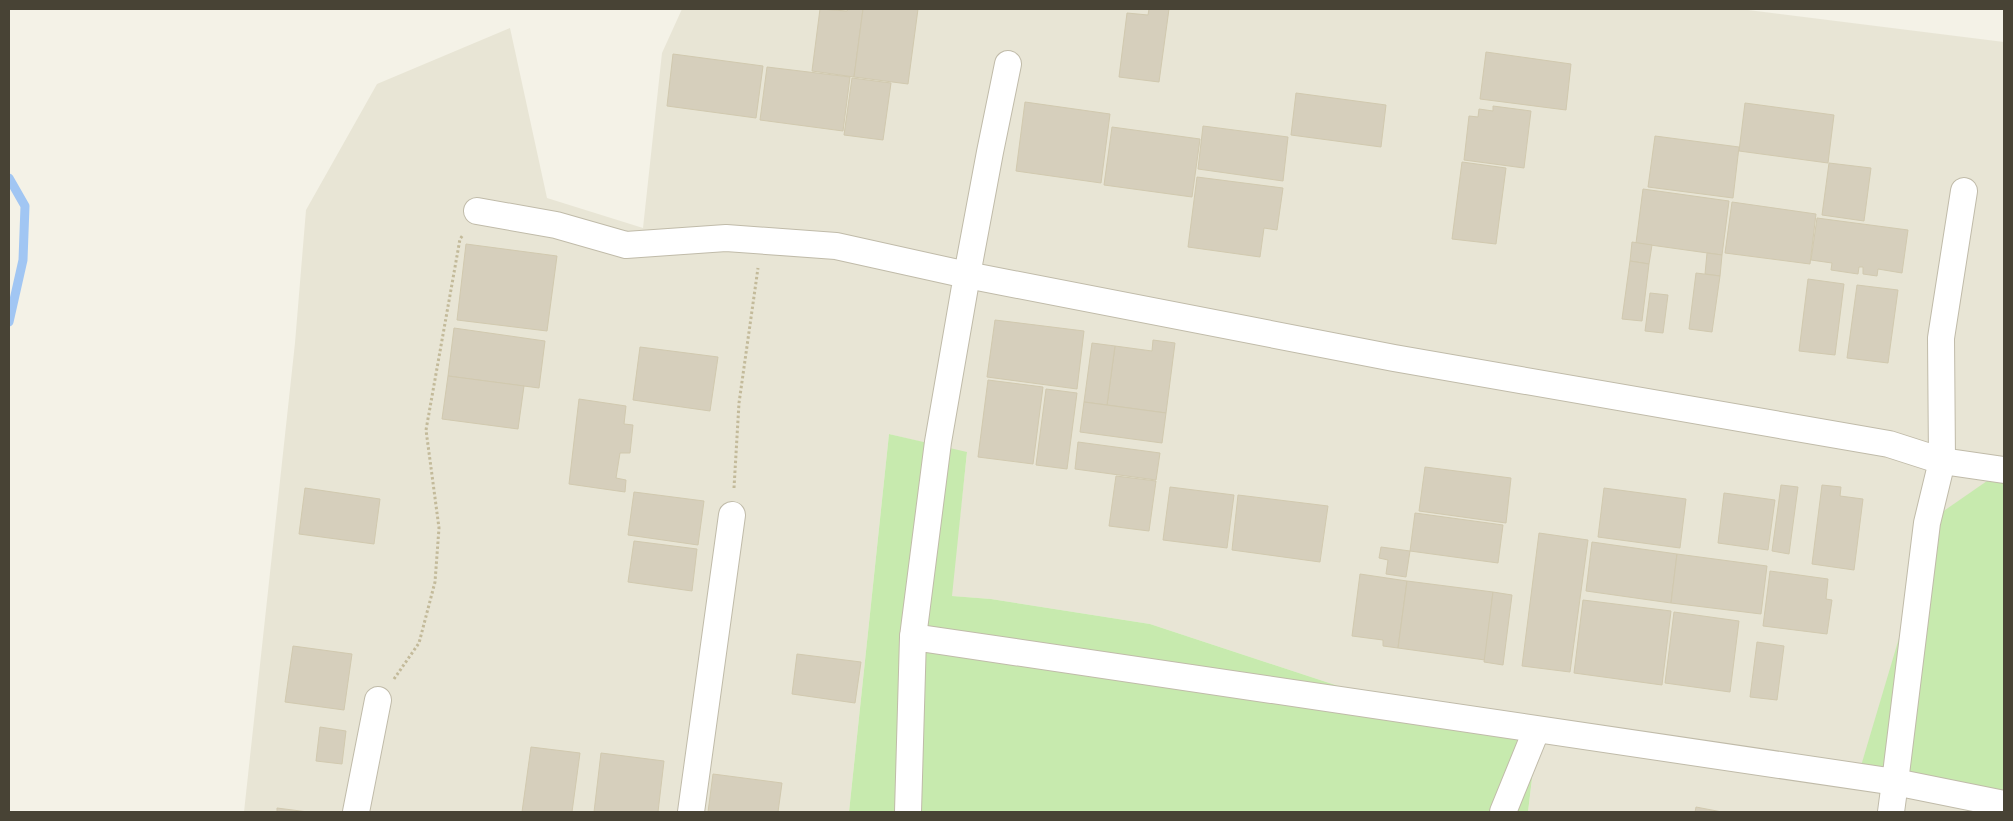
<svg xmlns="http://www.w3.org/2000/svg" width="2013" height="821" font-family="Raleway,sans-serif">
	<style>
		.residential { fill: #e8e5d5 }
		.green { fill: #c7eaae }
		.lines { fill: none; stroke-linecap: round; stroke-linejoin: round }
		.stream { stroke: #a1c6f3; stroke-width: 9 }
		.building { fill: #d6cfbc; stroke: #d1c9af }
		.street-casing { stroke: #c0bba9; stroke-width: 28 }
		.path { stroke: #c3ba9a; stroke-width: 3; stroke-dasharray: 2.5 2.5; stroke-linecap: butt }
		.street { stroke: #fff; stroke-width: 26 }
	</style>
	<rect width="100%" height="100%" fill="#f4f2e7"/>
	<path class="residential" d="M682,9H1740L2004,42V812H1528L1538,729L1393,704L1150,624L991,599L951,596L967,453L889,434L849,812H244L295,343L306,210L377,84L510,28L547,198L643,228L662,53Z"/>
	<g class="green">
		<path d="M889,434L967,452L952,596L991,599L1150,624L1393,704L1538,728L1528,812H849Z"/>
		<path d="M2000,472H2004V799L1858,776L1935,517Z"/>
	</g>
	<g class="lines">
		<path class="stream" d="M9,178L25,206L23,260L9,322"/>
	</g>
	<g class="building">
		<path d="M820,9L847,11L848,9H863L854,77L812,71Z"/>
		<path d="M863,9H918L908,84L854,77Z"/>
		<path d="M1149,9H1169L1159,82L1119,77L1127,13L1148,15Z"/>
		<path d="M1486,52L1571,64L1566,110L1480,99Z"/>
		<path d="M673,54L763,66L756,118L667,106Z"/>
		<path d="M767,67L850,77L843,131L760,120Z"/>
		<path d="M852,78L891,83L883,140L844,135Z"/>
		<path d="M1296,93L1386,105L1381,147L1291,135Z"/>
		<path d="M1025,102L1110,114L1101,183L1016,171Z"/>
		<path d="M1745,103L1834,115L1828,163L1739,151Z"/>
		<path d="M1493,106L1531,111L1524,168L1464,160L1469,116L1478,117L1479,109L1493,111Z"/>
		<path d="M1203,126L1288,137L1283,181L1198,169Z"/>
		<path d="M1112,127L1200,139L1192,197L1104,185Z"/>
		<path d="M1655,136L1739,147L1733,198L1648,187Z"/>
		<path d="M1462,162L1506,168L1496,244L1452,239Z"/>
		<path d="M1829,163L1871,168L1864,221L1822,215Z"/>
		<path d="M1197,177L1283,188L1277,230L1264,228L1260,257L1188,247Z"/>
		<path d="M1643,189L1729,201L1722,255L1636,243Z"/>
		<path d="M1732,202L1816,214L1810,264L1725,253Z"/>
		<path d="M1817,218L1908,230L1902,273L1878,269L1877,276L1863,274V267H1859L1858,274L1831,270L1832,263L1811,260Z"/>
		<path d="M1632,242L1652,245L1649,264L1630,261Z"/>
		<path d="M466,244L557,256L547,331L457,320Z"/>
		<path d="M1707,253L1722,255L1720,276L1705,274Z"/>
		<path d="M1630,261L1649,264L1642,321L1622,319Z"/>
		<path d="M1696,273L1720,276L1712,332L1689,329Z"/>
		<path d="M1808,279L1844,284L1835,355L1799,351Z"/>
		<path d="M1857,285L1898,290L1888,363L1847,358Z"/>
		<path d="M1650,293L1668,295L1663,333L1645,331Z"/>
		<path d="M995,320L1084,331L1077,389L987,377Z"/>
		<path d="M454,328L545,341L539,388L448,376Z"/>
		<path d="M1153,340L1175,343L1166,413L1107,405L1115,346L1152,351Z"/>
		<path d="M1092,343L1115,346L1107,405L1084,402Z"/>
		<path d="M640,347L718,357L710,411L633,400Z"/>
		<path d="M448,376L524,386L518,429L442,419Z"/>
		<path d="M988,380L1043,387L1033,464L978,457Z"/>
		<path d="M1046,389L1077,393L1067,469L1036,465Z"/>
		<path d="M579,399L626,406L624,424L633,425L630,453H620L616,478L626,480L625,492L569,484Z"/>
		<path d="M1084,402L1166,413L1162,443L1080,432Z"/>
		<path d="M1078,442L1160,453L1156,480L1075,469Z"/>
		<path d="M1425,467L1511,478L1506,523L1419,511Z"/>
		<path d="M1116,476L1156,481L1149,531L1109,526Z"/>
		<path d="M1781,485L1798,487L1789,554L1772,551Z"/>
		<path d="M1822,485L1841,487L1840,496L1863,499L1854,570L1812,564Z"/>
		<path d="M1170,487L1234,495L1227,548L1163,540Z"/>
		<path d="M305,488L380,499L374,544L299,534Z"/>
		<path d="M1604,488L1686,499L1680,548L1598,537Z"/>
		<path d="M634,492L704,501L698,545L628,535Z"/>
		<path d="M1724,493L1775,500L1768,550L1718,543Z"/>
		<path d="M1238,495L1328,506L1320,562L1232,550Z"/>
		<path d="M1415,513L1503,525L1498,563L1410,551Z"/>
		<path d="M1539,533L1588,540L1570,672L1522,666Z"/>
		<path d="M634,541L697,549L692,591L628,582Z"/>
		<path d="M1592,542L1677,554L1671,603L1586,591Z"/>
		<path d="M1381,547L1410,551L1406,577L1386,574L1388,560L1379,558Z"/>
		<path d="M1677,554L1767,566L1761,614L1671,603Z"/>
		<path d="M1770,571L1828,579L1826,599L1832,600L1827,634L1763,626Z"/>
		<path d="M1360,574L1407,581L1398,648L1383,646V640L1352,636Z"/>
		<path d="M1407,581L1493,592L1485,660L1398,648Z"/>
		<path d="M1493,592L1512,595L1503,665L1484,662Z"/>
		<path d="M1583,600L1671,611L1662,685L1574,673Z"/>
		<path d="M1674,612L1739,621L1730,692L1665,683Z"/>
		<path d="M1757,642L1784,646L1777,700L1750,697Z"/>
		<path d="M293,646L352,654L344,710L285,702Z"/>
		<path d="M797,654L861,662L855,703L792,694Z"/>
		<path d="M320,727L346,731L342,764L316,761Z"/>
		<path d="M531,747L580,753L572,812H522Z"/>
		<path d="M601,753L664,761L658,812H594Z"/>
		<path d="M713,774L782,783L778,812H708Z"/>
		<path d="M1696,807L1722,812H1695Z"/>
		<path d="M277,808L308,812H277Z"/>
	</g>
	<g class="lines">
		<defs>
			<g id="street">
				<path d="M1008,64L990,152L967,275L1394,358L1889,444L1942,461L2004,470"/>
				<path d="M477,211L556,225L626,245L726,238L836,246L967,275L938,442L913,637"/>
				<path d="M356,812L378,700"/>
				<path d="M691,812L732,515"/>
				<path d="M908,812L913,637L1895,782L1927,523L1942,461L1941,338L1964,191"/>
				<path d="M1503,812L1536,731"/>
				<path d="M1891,812L1895,782L2004,804"/>
			</g>
		</defs>
		<use href="#street" class="street-casing"/>
		<g class="path">
			<path d="M734,488L739,403L758,268"/>
			<path d="M394,679L419,643L435,582L439,528L426,430L460,239L463,235"/>
		</g>
		<use href="#street" class="street"/>
	</g>
	<rect width="2013" height="821" fill="none" stroke="#484335" stroke-width="20"/>
</svg>
